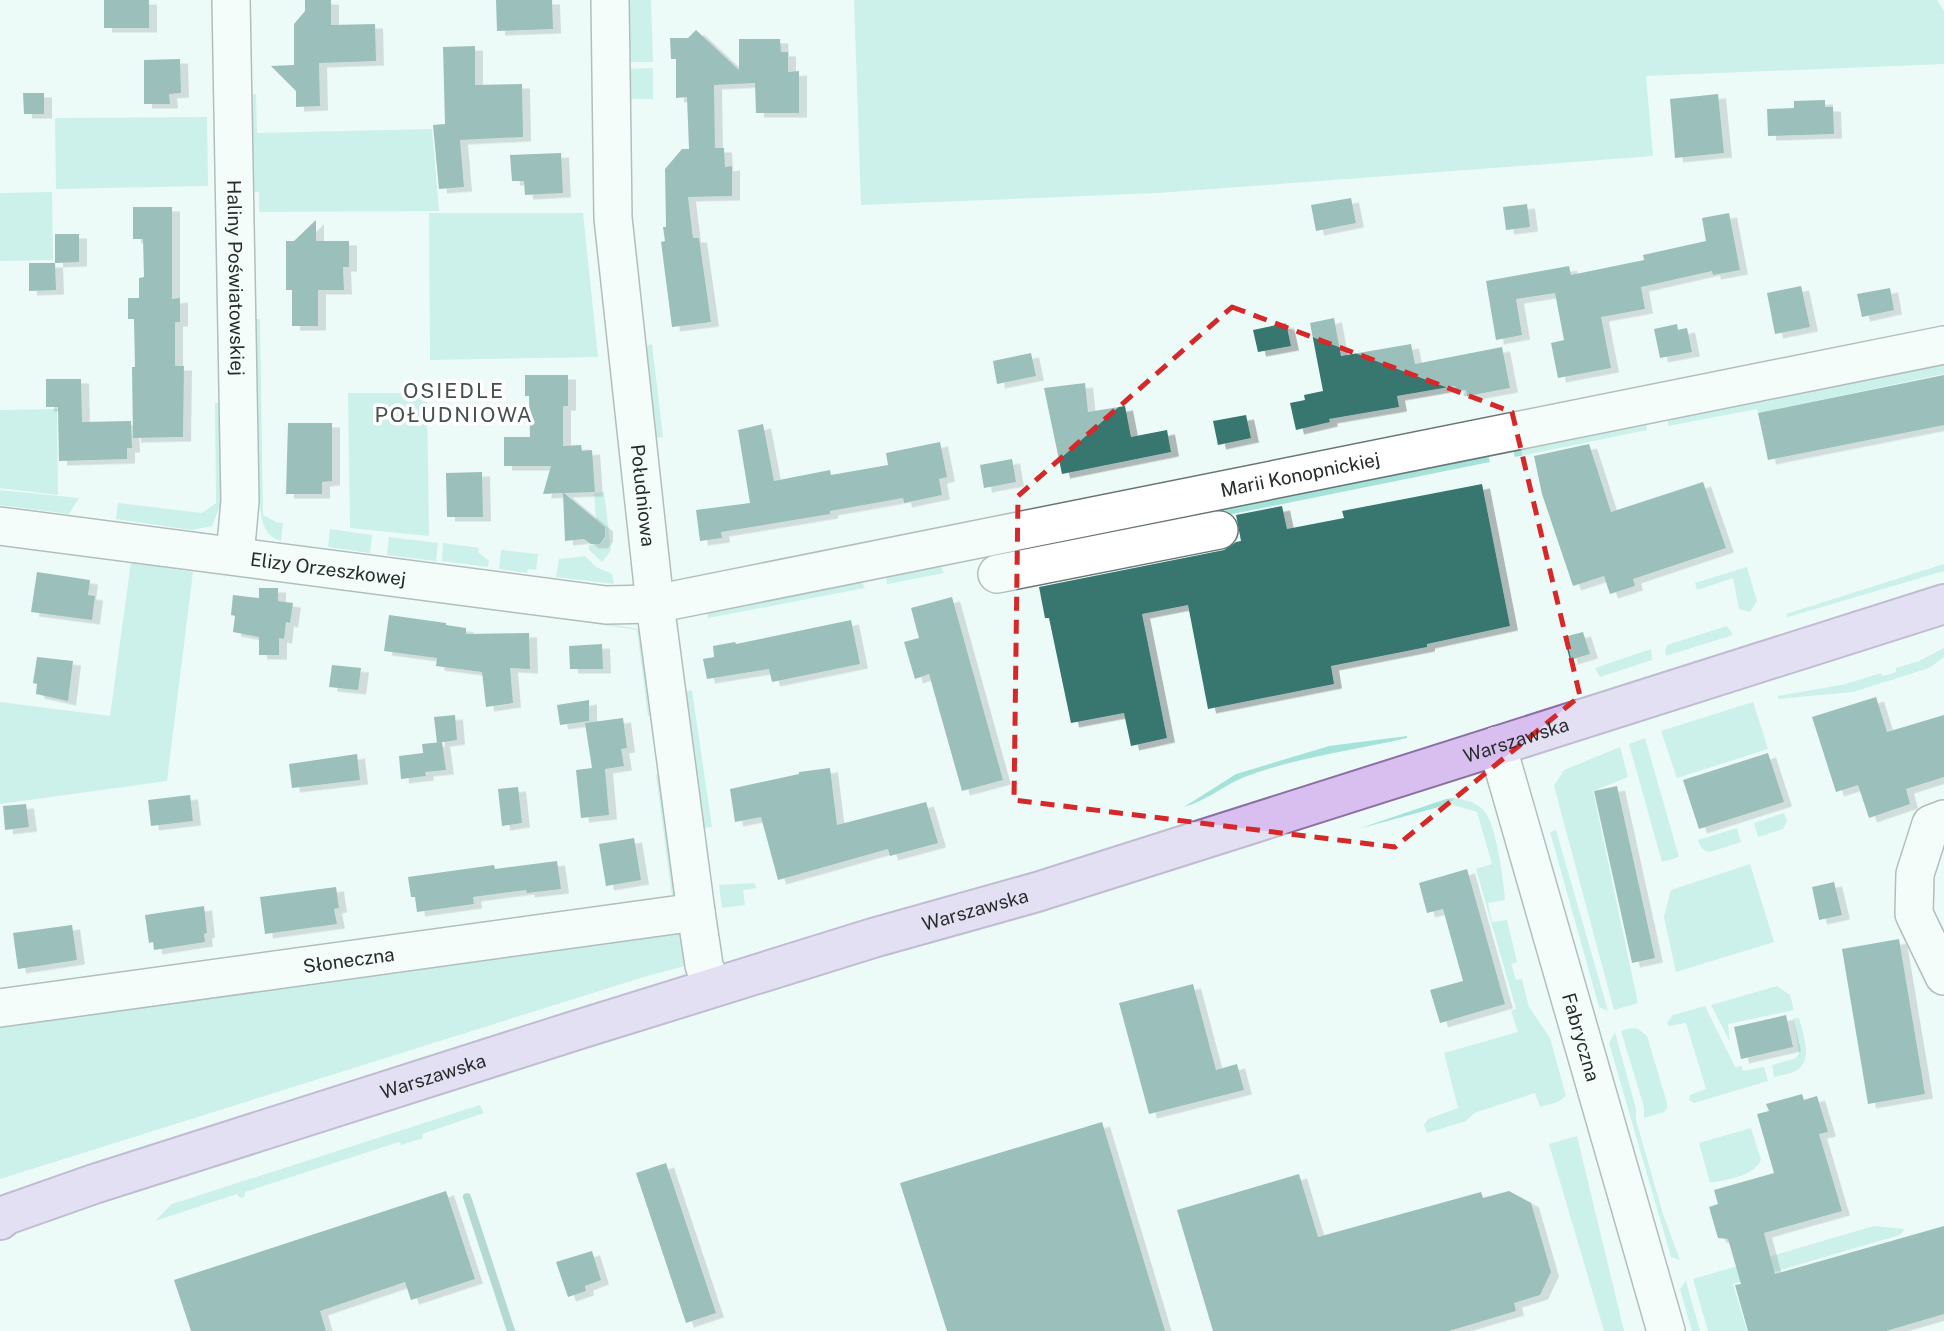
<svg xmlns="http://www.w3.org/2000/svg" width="1944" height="1331" font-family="'Public Sans',sans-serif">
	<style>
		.green { fill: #a5e2d9 }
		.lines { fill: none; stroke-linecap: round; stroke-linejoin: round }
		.stream { stroke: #6fada5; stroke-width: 8 }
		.building { fill: #39776f; filter: url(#shadow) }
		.minor-casing { stroke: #697573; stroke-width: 40 }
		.major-casing { stroke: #8a70a3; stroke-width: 42 }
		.minor { stroke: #fff; stroke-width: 37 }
		.major { stroke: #d9bfef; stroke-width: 38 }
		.marked { fill: none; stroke: #d62828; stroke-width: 5; stroke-dasharray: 14 9; stroke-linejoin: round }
		.labels { text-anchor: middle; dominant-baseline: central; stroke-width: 7; stroke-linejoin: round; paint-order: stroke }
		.street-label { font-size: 19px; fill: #272c2b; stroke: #fff }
		.neighbourhood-label { font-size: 21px; letter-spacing: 2px; fill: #46514f; stroke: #fff }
	</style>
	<defs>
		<filter id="shadow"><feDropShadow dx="8" dy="4.5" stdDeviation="0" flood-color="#0004"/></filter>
	</defs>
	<rect width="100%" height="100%" fill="#edfbf8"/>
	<g class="green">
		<path d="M627,0H651L653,62H621Z"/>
		<path d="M854,0H1937L1944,11V64L1646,76L1653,156L1158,193L861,205Z"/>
		<path d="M653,68V99H622V69Z"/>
		<path d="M251,94H256L257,133L432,129L439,211L259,212V192H253Z"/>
		<path d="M207,117L208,186L56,189L55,118Z"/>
		<path d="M52,192L53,260L0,261V193Z"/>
		<path d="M429,213H583L598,357L430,360Z"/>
		<path d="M256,319H260L263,515L276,522L283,523L281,541C262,535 262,519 259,502Z"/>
		<path d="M652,344L663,437L655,438L645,346Z"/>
		<path d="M1944,357V374L1758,413L1757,409L1668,426V419Z"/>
		<path d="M348,393H427L429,536L350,528Z"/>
		<path d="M215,403H221V503L212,526L192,530L116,519L118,503L202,513L216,503Z"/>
		<path d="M57,409L58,495L0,488V410Z"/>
		<path d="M1646,423L1647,430L1515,457L1513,450Z"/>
		<path d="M1488,454L1490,462L1010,559L1013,549Z"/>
		<path d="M0,490L79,498L69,514L0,505Z"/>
		<path d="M604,492L611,550L602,562L589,550V545L601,544L606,537L605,526L596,520L594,493Z"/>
		<path d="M330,529L372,535L370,553L328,547Z"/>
		<path d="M389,537L438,543L436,561L387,555Z"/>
		<path d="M443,543L479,548L478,552L489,561L488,567L442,561Z"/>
		<path d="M501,550L538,554L536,570L528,569L527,573L499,569Z"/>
		<path d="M585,556L596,567L612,574L614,584L556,577L559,559Z"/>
		<path d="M131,562L193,572L167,781L0,804V702L110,716Z"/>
		<path d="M939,562L944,573L887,584L886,575Z"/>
		<path d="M1944,564V571L1788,617L1786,614Z"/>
		<path d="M1747,567L1757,601L1750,612L1739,609L1733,578L1697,590L1695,583Z"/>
		<path d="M861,581L865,588L708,618L707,612Z"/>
		<path d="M571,618L640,629L642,633L653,714L648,716L637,630L570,620Z"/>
		<path d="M1727,626L1733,635L1666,656L1665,652L1667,645Z"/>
		<path d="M1944,648V657L1929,668L1853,692L1778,699V696L1846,684L1881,673L1883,676L1896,672V668L1919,661Z"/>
		<path d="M1651,649L1652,660L1600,677L1595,668Z"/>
		<path d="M692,690L712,827L703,828L684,692Z"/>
		<path d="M1753,702L1768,749L1677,778L1661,731Z"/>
		<path d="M1407,736V738C1352,751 1296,757 1242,778C1222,787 1205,801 1184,807L1236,774L1329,746Z"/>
		<path d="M1645,738L1679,857L1662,862L1629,744Z"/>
		<path d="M1620,747L1628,777L1593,791L1638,1003L1614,1010L1554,786L1564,770Z"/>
		<path d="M656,775L661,776L677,895L672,896Z"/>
		<path d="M1455,798C1466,800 1477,802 1485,812C1496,825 1504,881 1505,900L1488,903L1492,922L1507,920L1517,962L1511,964L1516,980L1522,979L1529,1007L1550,1038L1566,1096L1558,1102L1540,1107L1535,1093L1474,1113L1466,1121L1427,1133L1424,1125L1428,1119L1458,1108L1444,1053L1518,1032L1511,1011L1516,1009L1476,869L1492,864L1477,812L1450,804L1358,829L1446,799Z"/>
		<path d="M1784,813L1787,821L1783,829L1758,837L1754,823Z"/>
		<path d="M1737,828L1741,842L1710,852C1703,851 1700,847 1698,840Z"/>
		<path d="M1556,830L1608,1011L1599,1007L1550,832Z"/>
		<path d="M1750,864L1774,942L1676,972L1664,917L1671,890Z"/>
		<path d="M754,883L757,888L743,890L745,905L722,908L719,885Z"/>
		<path d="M680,927L685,966L647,976L0,1179V1023Z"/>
		<path d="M1777,986L1790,995L1794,1010L1728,1024L1730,1042L1711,1005Z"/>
		<path d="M1705,1006L1735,1067L1742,1066L1743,1071L1764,1067L1768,1081L1694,1103L1689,1100L1690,1095L1706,1089L1686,1023L1669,1026L1667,1023L1673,1015Z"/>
		<path d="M1794,1018H1799C1803,1034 1814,1060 1796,1071C1790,1074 1781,1075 1774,1077L1772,1065L1796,1058L1799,1053Z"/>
		<path d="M1632,1028L1638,1029L1647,1036L1667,1103V1108L1664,1112L1644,1118V1107L1621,1031Z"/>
		<path d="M1615,1032L1636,1109V1120L1663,1214L1680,1260L1671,1257L1609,1043Z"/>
		<path d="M480,1105L484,1113L422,1134L423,1138L401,1145L399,1142L245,1192V1197L240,1198L237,1194L155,1221L172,1204Z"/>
		<path d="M1751,1128L1761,1160C1752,1178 1727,1179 1710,1183L1699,1143Z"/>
		<path d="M1577,1136L1624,1331H1604L1549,1144Z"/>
		<path d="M1874,1226L1905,1229L1900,1235L1733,1284L1747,1331H1708L1693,1279Z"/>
		<path d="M1686,1281L1700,1331H1692L1680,1289Z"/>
	</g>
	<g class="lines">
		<path class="stream" d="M467,1197L511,1331"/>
	</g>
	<g class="building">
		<rect x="104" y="0" width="45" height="28"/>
		<path d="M305,0H331V25L375,24L376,61L319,63L320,106L296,107V91L271,66L294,65V24L305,11Z"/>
		<path d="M496,0H552L553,29L497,31Z"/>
		<path d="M696,30L739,70V39H780L781,52H788V72L799,71V113H756L755,83L714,85L715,148H724L725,167L732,166V196L688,197L693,238H699L711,322L672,327L661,242L665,241L663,227H666L665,169L682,149H689L687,97L676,98V59H671L670,38H688Z"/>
		<path d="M475,46V85L522,84L523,137L460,140L464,187L439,189L433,125L445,124L443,47Z"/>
		<path d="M180,59L181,93L169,94L170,104H144V60Z"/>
		<path d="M23,93H44V114H24Z"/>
		<path d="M1718,94L1724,153L1675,158L1670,99Z"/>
		<path d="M1825,100V107H1833L1834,134L1768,136L1767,109L1794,108V101Z"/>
		<path d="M561,153L563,193L525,195L524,181H512L510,155Z"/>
		<path d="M1351,198L1356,223L1316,231L1311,205Z"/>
		<path d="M1527,204L1530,227L1506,230L1503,207Z"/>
		<path d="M133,207H172V299L180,298V322H175V366H184L183,437L133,438L132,367H135L134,319H128V298H139V278L144,277L143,239H133Z"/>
		<path d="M1729,213L1740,270L1713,275L1712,271L1641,287L1645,309L1601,317L1611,368L1558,378L1551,343L1564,340L1555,293L1516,299L1522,335L1496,340L1486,281L1569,266L1571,275L1644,260L1643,255L1706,241L1702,218Z"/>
		<path d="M316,220V241H349V267H343L344,290H318V326H292V290H286V241H294Z"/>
		<path d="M55,234H79V262L55,263Z"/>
		<path d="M29,263H55L56,290L29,291Z"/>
		<path d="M1801,286L1810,327L1775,334L1767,293Z"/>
		<path d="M1890,288L1894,310L1862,317L1857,294Z"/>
		<path d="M1334,318L1341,356L1411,344L1415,364L1502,347L1510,388L1467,396L1466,390L1456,391L1455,386L1397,396L1399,407L1329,419L1330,422L1296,430L1290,403L1305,400L1304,395L1323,391L1310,323Z"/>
		<path d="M1286,323L1291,346L1258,352L1253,330Z"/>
		<path d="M1677,324L1678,330L1687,328L1692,352L1660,358L1654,329Z"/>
		<path d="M1031,353L1036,376L997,384L993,361Z"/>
		<path d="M525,375H568V406H563V446L581,445L582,451L592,450L595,492L564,493L605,527V537L600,544H591L584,539L565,541L563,493L543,494L551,466H504V437H530L529,396H525Z"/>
		<path d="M1944,375V425L1768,460L1758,413Z"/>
		<path d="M46,379H81L82,422L131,421L132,448H127V459L59,461L58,407H46Z"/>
		<path d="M1085,383L1088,412L1125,406L1131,437L1167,430L1171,452L1062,474L1044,388Z"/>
		<path d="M1246,415L1251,438L1218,445L1213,421Z"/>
		<path d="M288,423H332V481L322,482V494H286Z"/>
		<path d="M763,424L774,481L830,470L831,475L888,465L886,453L940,442L947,477L939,479L942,495L904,503L903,498L830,511V514L721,532L722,538L700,541L696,510L750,503L738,430Z"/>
		<path d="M1589,444L1611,512L1703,482L1726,548L1633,579L1635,586L1610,594L1604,576L1573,586L1542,494L1534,456Z"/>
		<path d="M1012,459L1016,482L984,488L980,465Z"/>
		<path d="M482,472L483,517H447L446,473Z"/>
		<path d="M1482,484L1510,626L1427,644V647L1331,666L1334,684L1208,709L1188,605L1142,614L1167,738L1131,746L1124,713L1071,723L1049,618H1045L1039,587L1224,550L1236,542L1241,541L1236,515L1282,506L1287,529L1344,518L1342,511Z"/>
		<path d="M37,572L90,580L88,595L95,596L92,620L31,612Z"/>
		<path d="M259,588H278V601L293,603L290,623L286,622L284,639L279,638V655H259V637L233,632L235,616L231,615L233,595L259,598Z"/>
		<path d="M952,597L1003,780L962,791L929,674L915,679L904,642L919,638L911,608Z"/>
		<path d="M389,615L446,623V625L466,628V634L529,633L530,669L510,668L513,703L486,707L482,672L436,666L437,658L384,651Z"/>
		<path d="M851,620L860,664L772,682L769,669L707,679L703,659L714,657L713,646L735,642L736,644Z"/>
		<path d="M1583,632L1590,654L1570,660L1564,637Z"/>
		<path d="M602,644L603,669H570L569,646Z"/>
		<path d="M37,657L73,661L68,701L36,694L37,684L33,683Z"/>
		<path d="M332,665L361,668L358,690L329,687Z"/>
		<path d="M1876,697L1887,732L1944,715V777L1906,789L1910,804L1869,818L1858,785L1836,792L1812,717Z"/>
		<path d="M589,700V721L560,725L557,705Z"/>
		<path d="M455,715L457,740L437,743L434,717Z"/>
		<path d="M623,718L627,748L621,749L624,766L605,769L609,815L581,818L576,770L592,768L585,723Z"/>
		<path d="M442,742L446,770L425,772L426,776L401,779L399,756L423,753L424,761L422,744Z"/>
		<path d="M1768,753L1784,802L1699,829L1683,780Z"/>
		<path d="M357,754L360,780L292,788L289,764Z"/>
		<path d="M830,768L837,825L926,802L938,843L890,856L888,849L778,880L761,817L735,822L730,789L799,774V772Z"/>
		<path d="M1617,786L1655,958L1632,963L1594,791Z"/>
		<path d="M518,787L522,823L502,826L498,789Z"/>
		<path d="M190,795L193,821L151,826L148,800Z"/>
		<path d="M26,804L29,827L5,830L3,806Z"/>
		<path d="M634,838L641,880L606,886L599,844Z"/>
		<path d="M557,861L561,889L527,893L526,890L473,897L474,904L417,912L415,897H411L408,877L494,865L495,869Z"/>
		<path d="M1467,869L1505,1004L1440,1023L1430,990L1463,981L1443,909L1427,913L1419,883Z"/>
		<path d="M1834,882L1842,915L1819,920L1812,887Z"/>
		<path d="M336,887L339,908L334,909L337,924L265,934L260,897Z"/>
		<path d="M204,906L207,933L204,934L205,942L154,950L153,942L149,943L145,915Z"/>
		<path d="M72,925L77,960L18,969L13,933Z"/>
		<path d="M1899,939L1925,1094L1868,1104L1842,949Z"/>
		<path d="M1193,984L1216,1070L1237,1064L1244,1090L1149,1114L1119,1003Z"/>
		<path d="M1786,1015L1793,1047L1741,1059L1734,1027Z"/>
		<path d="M1802,1094L1804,1100L1817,1096L1828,1132L1819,1134L1842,1211L1764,1233L1775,1274L1944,1226V1314L1886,1331H1748L1735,1285L1741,1284L1728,1239L1718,1238L1709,1207L1718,1204L1714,1190L1774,1173L1757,1114L1769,1111L1766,1104Z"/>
		<path d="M1102,1122L1165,1331H947L900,1183Z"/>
		<path d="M666,1163L716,1313L686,1323L636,1173Z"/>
		<path d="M1299,1174L1318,1237L1481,1192L1483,1198L1509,1191L1531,1203L1551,1272L1540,1295L1514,1303L1516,1311L1449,1331H1213L1177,1210Z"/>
		<path d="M446,1191L475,1279L411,1300L405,1282L320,1311L326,1331H191L174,1280Z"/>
		<path d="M592,1251L601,1280L585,1286L586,1291L568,1297L556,1262Z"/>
	</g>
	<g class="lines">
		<defs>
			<g id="minor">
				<path id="s1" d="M231,0L240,501L235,556"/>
				<path id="s2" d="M610,0L613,218L655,604L696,912L704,965L712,988"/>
				<path id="s3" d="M0,526L606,605L655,604L1944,345"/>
				<path d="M997,574L1219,530"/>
				<path id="s4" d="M1497,745L1666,1331"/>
				<path d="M1944,819L1931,824L1915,874L1914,914L1944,976"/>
				<path id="s5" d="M0,1008L696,912"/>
			</g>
			<g id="major">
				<path id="s6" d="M0,1220L6,1215L94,1184L577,1030L873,938L1037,892L1944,604"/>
			</g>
		</defs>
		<use href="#minor" class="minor-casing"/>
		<use href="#major" class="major-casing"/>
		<use href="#minor" class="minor"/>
		<use href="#major" class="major"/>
	</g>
	<path d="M0 0H1944V1331H0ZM1232,307L1512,412L1580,696L1395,847L1014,800L1018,496Z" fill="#edfbf8" fill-opacity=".55" fill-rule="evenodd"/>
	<path class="marked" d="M1232,307L1512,412L1580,696L1395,847L1014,800L1018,496Z"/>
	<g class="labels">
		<g class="street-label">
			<text stroke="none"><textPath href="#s1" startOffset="278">Haliny Poświatowskiej</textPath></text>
			<text stroke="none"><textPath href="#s3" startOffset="1318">Marii Konopnickiej</textPath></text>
			<text stroke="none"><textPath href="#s2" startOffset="497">Południowa</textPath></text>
			<text stroke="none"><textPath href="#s3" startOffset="331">Elizy Orzeszkowej</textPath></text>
			<text stroke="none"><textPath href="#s6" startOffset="1591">Warszawska</textPath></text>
			<text stroke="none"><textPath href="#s6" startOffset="1024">Warszawska</textPath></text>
			<text stroke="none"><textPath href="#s5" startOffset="352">Słoneczna</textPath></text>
			<text stroke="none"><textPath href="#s4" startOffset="304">Fabryczna</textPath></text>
			<text stroke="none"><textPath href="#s6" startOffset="457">Warszawska</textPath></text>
		</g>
		<g class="neighbourhood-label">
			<text x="454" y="390">OSIEDLE<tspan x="454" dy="24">POŁUDNIOWA</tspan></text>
		</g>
	</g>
</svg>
